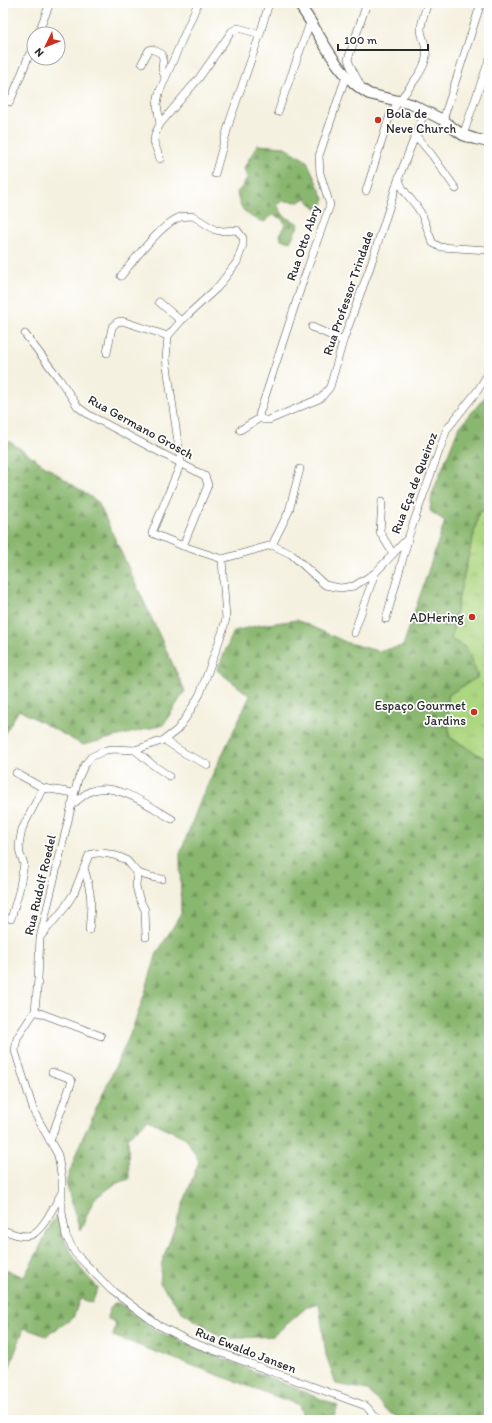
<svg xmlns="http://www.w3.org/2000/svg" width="492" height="1423" font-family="Itim,sans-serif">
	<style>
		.grass { fill: url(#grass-tufts); stroke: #6c8056 }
		.forest { fill: url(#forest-firs); stroke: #5a714d }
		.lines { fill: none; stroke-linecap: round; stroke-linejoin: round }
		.street-casing { stroke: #494946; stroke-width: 8 }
		.secondary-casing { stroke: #494946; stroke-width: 12 }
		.street { stroke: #fff; stroke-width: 7 }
		.secondary { stroke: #fff; stroke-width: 10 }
		.poi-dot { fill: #c8321e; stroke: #fff; stroke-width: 1.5 }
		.labels { text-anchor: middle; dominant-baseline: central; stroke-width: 3.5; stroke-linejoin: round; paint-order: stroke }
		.poi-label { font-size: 13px; fill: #2b2b2b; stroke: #fff; text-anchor: end }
		.street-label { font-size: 13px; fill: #2b2b2b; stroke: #fff }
	</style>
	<defs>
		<pattern id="grass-tufts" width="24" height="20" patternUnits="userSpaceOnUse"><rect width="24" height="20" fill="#add681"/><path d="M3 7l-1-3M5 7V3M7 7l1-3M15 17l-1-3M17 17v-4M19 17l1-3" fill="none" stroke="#95b870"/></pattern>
		<pattern id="forest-firs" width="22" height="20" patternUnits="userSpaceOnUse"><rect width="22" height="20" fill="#8ab76f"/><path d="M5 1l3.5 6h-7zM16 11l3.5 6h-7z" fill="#71955b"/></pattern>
	</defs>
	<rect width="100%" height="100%" fill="#fff"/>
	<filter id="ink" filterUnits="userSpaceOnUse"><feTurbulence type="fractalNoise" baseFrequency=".025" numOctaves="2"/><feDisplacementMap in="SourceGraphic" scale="8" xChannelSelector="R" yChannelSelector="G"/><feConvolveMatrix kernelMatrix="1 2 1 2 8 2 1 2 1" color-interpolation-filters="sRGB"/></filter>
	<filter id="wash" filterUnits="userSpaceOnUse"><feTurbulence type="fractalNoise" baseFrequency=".012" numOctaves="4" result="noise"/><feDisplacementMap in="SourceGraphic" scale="16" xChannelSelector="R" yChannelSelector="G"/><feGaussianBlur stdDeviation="0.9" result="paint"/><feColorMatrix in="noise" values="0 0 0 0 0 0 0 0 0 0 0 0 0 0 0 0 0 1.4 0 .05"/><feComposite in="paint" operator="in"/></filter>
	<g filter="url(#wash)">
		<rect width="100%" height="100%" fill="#f5f1e0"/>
		<path class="grass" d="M489,509V761L449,737L448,695L478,677L467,649L451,639L459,596L479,512Z"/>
		<g class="forest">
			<path d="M257,145L285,147L307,161L324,199L323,208L316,209L306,198L299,202L283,201L277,205L284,216L299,224L290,242L281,239L280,235L285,224L282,219L273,215L264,222C247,217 239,209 237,192L242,187L247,178L244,168Z"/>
			<path d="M489,392V509L479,512L459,596L451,639L467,649L478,677L448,695L449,737L489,761V1420H402L387,1411L368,1390L336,1384L326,1355L319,1303L307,1307L273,1336L224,1339L182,1312L160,1283L162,1262L199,1161L186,1138L148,1120L128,1137L129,1179L115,1184L94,1199L80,1231L66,1183L78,1148L129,1037L141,1005L157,953L181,914L180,854L201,799L250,696L217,670L234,631L260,625L297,620L348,643L378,651L403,646L445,521L430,511L432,494L458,429Z"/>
			<path d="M3,437L98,502L185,691L163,725L83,745L19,710L3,736Z"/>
			<path d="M59,1215L60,1231L80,1268L98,1288L92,1303L80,1299L73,1318L46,1336L24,1328L3,1385V1269L24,1277L39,1249L53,1220Z"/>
			<path d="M114,1303H119L154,1330L338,1406L332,1420H311L303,1417L299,1405L113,1336L116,1323L107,1318L109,1310Z"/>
		</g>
	</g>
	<g filter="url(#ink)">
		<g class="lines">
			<defs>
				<g id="street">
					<path d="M38,34L50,3"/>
					<path d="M142,63L149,50L152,49L162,54L163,59L162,69L165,78"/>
					<path d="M362,88L350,65L348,59L367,3"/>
					<path d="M10,102L34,43"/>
					<path d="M278,112L311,20"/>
					<path d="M443,120L481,3"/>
					<path d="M160,124L157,104L159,93L198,3"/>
					<path d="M463,135L489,60"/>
					<path d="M416,136L432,155L456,189"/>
					<path d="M160,159L154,142L155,134L160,124L199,78L227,38L232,31L238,28L260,34"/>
					<path d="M215,174L230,120L260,34L269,3"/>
					<path d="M399,178C401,191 412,199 419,210C426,220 427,232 433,243L440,247L489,250"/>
					<path d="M366,191L390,115C399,97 422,77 426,58C428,48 422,39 421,30C421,21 425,11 428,3"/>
					<path d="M121,276C132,262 162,224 178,218C182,216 188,216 193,216L215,230L223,231L237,230L243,238V245L237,262L217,288L181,321L168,336L166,359L181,463L152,533L183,546L222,559L272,545L291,554L325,585L340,588L354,586L375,573L408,538L447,429L478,390L489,372"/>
					<path d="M159,302L181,321"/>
					<path d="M312,327L343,341"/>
					<path d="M25,334L60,380L78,407L89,415L205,476L208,485L183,546"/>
					<path d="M107,353L112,327L117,322L122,321L168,336"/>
					<path d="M260,418L259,415L303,281L330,205L320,173L319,156L346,76"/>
					<path d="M240,430L260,418L264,420H269L321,398L330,387L343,341L369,270L399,177L425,111"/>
					<path d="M382,501L380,532L393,554"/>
					<path d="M272,545L289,511L300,469"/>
					<path d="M222,559L226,619L222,633L200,694L187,716L177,730L164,740L135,750L114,749L106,750L91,757L84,766L78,779L40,938L38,979L35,1011L17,1038L15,1051L34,1112L58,1155L62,1180V1212L66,1236L75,1253L111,1290L158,1325L191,1342L366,1406L378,1420"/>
					<path d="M386,619L408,540"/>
					<path d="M354,633L375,573"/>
					<path d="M164,740L186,754L208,765"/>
					<path d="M135,750L153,765L169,776"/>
					<path d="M16,773L43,788L74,793"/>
					<path d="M71,806C77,801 84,794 91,791C116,781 151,807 172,819"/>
					<path d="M84,868C92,894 92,903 89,930"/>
					<path d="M137,872L136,886L139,898L145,910L146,937"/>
					<path d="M11,919L19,891L24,864L20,854L19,845L22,829L43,788"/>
					<path d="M41,936L63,910L74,893L89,855C98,850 117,855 126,860C130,863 133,869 137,872C142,875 155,878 162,879"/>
					<path d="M35,1011L101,1036"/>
					<path d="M50,1141L72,1081L69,1078L52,1072"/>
					<path d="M3,1230C11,1233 23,1238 31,1235C43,1230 54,1206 61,1194"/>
				</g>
				<path id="secondary" d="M298,3C321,33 334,74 369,94L411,104L443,120L453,128L463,135L475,139L489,142"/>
			</defs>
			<use href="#street" class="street-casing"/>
			<use href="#secondary" class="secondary-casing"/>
			<use href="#street" class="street"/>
			<use href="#secondary" class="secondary"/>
		</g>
	</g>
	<g class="poi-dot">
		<circle cx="378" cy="120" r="4"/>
		<circle cx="472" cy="617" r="4"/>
		<circle cx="474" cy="712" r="4"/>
	</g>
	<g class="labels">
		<g class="poi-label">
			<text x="386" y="113" text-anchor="start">Bola de<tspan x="386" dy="15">Neve Church</tspan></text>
			<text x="464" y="617">ADHering</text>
			<text x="466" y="705">Espaço Gourmet<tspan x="466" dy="15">Jardins</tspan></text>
		</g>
		<g class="street-label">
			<text transform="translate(303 243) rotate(-71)">Rua Otto Abry</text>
			<text transform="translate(348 293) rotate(-71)">Rua Professor Trindade</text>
			<text transform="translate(141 427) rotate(29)">Rua Germano Grosch</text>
			<text transform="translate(414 483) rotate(-69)">Rua Eça de Queiroz</text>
			<text transform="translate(40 885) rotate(-77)">Rua Rudolf Roedel</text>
			<text transform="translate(246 1350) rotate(21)">Rua Ewaldo Jansen</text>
		</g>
	</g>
	<rect width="492" height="1423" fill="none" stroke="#fff" stroke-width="16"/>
	<g transform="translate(46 46) rotate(227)"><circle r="19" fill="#ffffff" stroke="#aaaaaa"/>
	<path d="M0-3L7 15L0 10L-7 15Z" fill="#c8321e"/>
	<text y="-6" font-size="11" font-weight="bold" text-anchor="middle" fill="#2b2b2b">N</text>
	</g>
	<path d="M338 44v6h90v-6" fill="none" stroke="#2b2b2b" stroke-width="2"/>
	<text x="344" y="44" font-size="12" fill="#2b2b2b" stroke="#ffffff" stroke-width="3" paint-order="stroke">100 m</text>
</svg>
